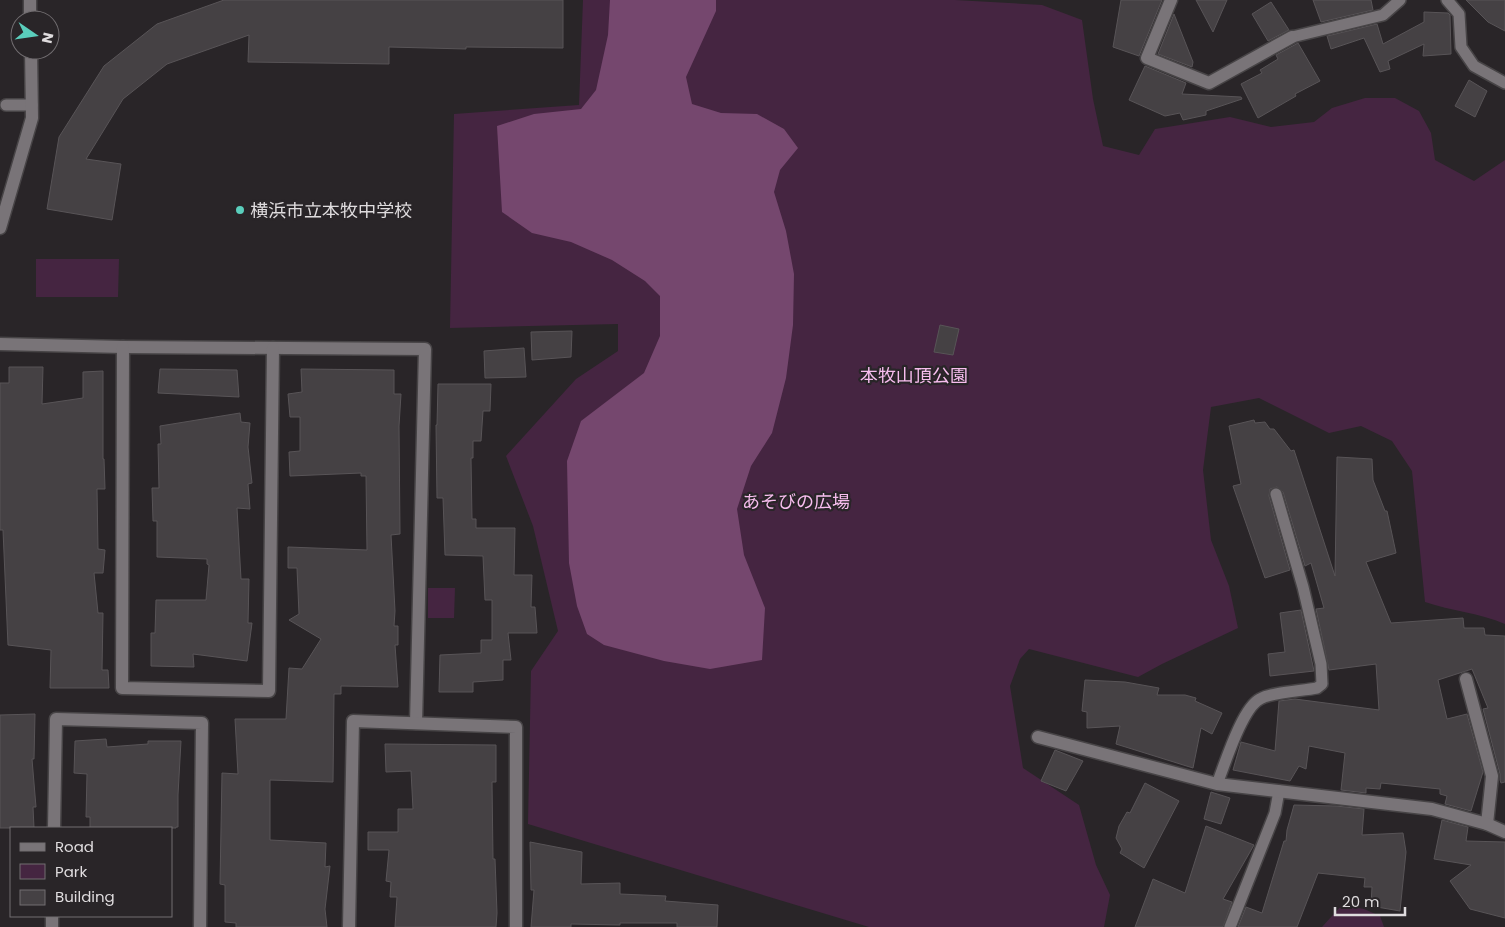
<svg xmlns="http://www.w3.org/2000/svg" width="1505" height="927" font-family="Poppins,'Noto Sans JP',sans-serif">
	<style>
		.green { fill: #452541 }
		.forest { fill: #75476e }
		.building { fill: #454144; stroke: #585457 }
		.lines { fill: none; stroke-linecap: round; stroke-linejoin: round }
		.service-casing { stroke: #474446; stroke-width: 14 }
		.minor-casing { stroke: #474446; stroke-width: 15 }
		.tertiary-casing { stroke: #474446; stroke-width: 15 }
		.service { stroke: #797478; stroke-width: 11 }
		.minor { stroke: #797478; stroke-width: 12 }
		.tertiary { stroke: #797478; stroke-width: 12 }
		.poi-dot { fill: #5acebc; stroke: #292528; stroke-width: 2 }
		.labels { text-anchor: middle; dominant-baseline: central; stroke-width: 4.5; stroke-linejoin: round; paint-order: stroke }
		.poi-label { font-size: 18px; fill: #dfdcde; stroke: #292528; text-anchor: start }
		.park-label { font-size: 18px; fill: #f7bdee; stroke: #292528 }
	</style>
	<rect width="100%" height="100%" fill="#292528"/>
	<g class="green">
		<path d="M583,0H955L1042,5L1082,20L1093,99L1103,146L1139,155L1155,129L1230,117L1271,127L1314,122L1332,108L1365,98H1395L1419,111L1431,133L1435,160L1474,181L1505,160V624C1480,613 1451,611 1425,602L1412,471L1392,441L1361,426L1329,433L1259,398L1211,407L1203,470L1211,540L1229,586L1238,628L1162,664L1138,677L1029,649L1020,659L1010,686L1023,768L1079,805L1096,865L1110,895L1104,927H869L528,824L531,671L558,631L533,526L506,456L576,379L618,351V324L450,328L454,114L579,105Z"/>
		<path d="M36,259H119L118,297H36Z"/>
		<path d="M428,588H455L454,618H428Z"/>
		<path d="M1342,905L1364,909L1380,916L1384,927H1322Z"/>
	</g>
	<path class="forest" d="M610,0H716V11L686,77L692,104L721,113L757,114L784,129L798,148L780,170L774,192L786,231L794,274L793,325L786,378L772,433L751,466L737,509L744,555L765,608L762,660L710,669L664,661L604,645L587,634L577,606L569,563L567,461L581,421L644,373L660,336V296L645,281L612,260L571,242L532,233L502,212L497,126L534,114L581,109L596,90L608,35Z"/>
	<g class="building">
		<path d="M224,0H563V48L466,47V49L389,47V64L248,62L249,35L167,64L123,99L86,159L121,164L112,220L47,209L59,137L104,66L157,24Z"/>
		<path d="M1121,0H1162L1139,56L1113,47Z"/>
		<path d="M1196,0H1227L1213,32Z"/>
		<path d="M1313,0H1371L1373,10L1321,22Z"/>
		<path d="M1466,0H1505V31L1488,22Z"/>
		<path d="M1271,2L1289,30L1268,41L1252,14Z"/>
		<path d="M1424,12L1448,13L1450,15L1451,54L1423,56L1424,44L1388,61L1390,69L1380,72L1364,38L1331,49L1327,36L1377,24L1383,44L1424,22Z"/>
		<path d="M1174,14L1193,62L1192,67L1158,54Z"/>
		<path d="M1298,43L1320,81L1295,94L1296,96L1258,118L1241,84L1262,73L1260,70L1278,59L1276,55Z"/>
		<path d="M1145,66L1186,83L1182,94L1241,97L1242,99L1206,111V115L1183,120L1180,113L1165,116L1129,100Z"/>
		<path d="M1469,80L1487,91L1475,117L1455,106Z"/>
		<path d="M940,325L959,329L953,355L934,352Z"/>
		<path d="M572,331L571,357L532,360L531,332Z"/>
		<path d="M524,348L526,377L485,378L484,351Z"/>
		<path d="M9,367H43L42,404L83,398V372L103,371V459H104L105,489H97L98,549L105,550L103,573H94L98,613H103L102,670H108L109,688H50L51,650L8,645L3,530H0V383H9Z"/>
		<path d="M160,369L237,370L239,397L158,393Z"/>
		<path d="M301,369L394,370V394H401L399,426L400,534L391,535L395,611L394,626H398V645H395L398,687L341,686V694H334L333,782L270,780V840L326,843L325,867L330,866L325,909L327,927H236V923L225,922V885L220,884L222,773L238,774L235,719H286L289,668L302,669L321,639L289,620L299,614L297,568H288V547L367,550L366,476H361V473L290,476L289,452L300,451V417H290L288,394L302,392Z"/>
		<path d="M438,384H491L490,411H483L481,441H473V458H471L472,519H476V528H515L514,575H532L531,607H535L537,633H508L511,660H503V680L473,682V692H439L440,655L481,653V640H492V600H485L483,556L445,555L443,498H437L436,425H437Z"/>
		<path d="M240,413L241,422L250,423L248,447L252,483L248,484L250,509L237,508L241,579H249L248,623H252L247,661L193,654L194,667L151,666V633H155L156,600H206L209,565L207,564V559L157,557V521H153L152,488H159L158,444H161L160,426Z"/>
		<path d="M1254,420L1255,423L1265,422L1270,429H1274L1291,451L1294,450L1335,576L1337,457L1372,459L1373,480L1385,511H1387L1396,553L1366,562L1391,623L1463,618L1464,628H1484L1485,635L1505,636V782L1501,783L1500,780V774L1483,709L1488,708L1472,669L1438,680L1447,719L1467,714L1483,772L1471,811L1445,804L1447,796L1440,794V789L1381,783L1380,789L1366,788V793L1341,790L1345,753L1309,746L1306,769L1299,766L1290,781L1233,770L1241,742L1275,751L1279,701L1295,699L1379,710L1376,664L1329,670L1316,609L1324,608L1311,563L1305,566L1283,492L1277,487L1270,489L1269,496L1290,570L1265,578L1233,486L1241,484L1229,426Z"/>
		<path d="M1301,610L1314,671L1270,676L1268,654L1285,652L1280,613Z"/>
		<path d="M1085,680L1125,682L1159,688L1157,695H1185L1196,698L1195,701L1222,713L1212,734L1201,728L1193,768L1116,744L1120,726L1087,728V712L1082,711Z"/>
		<path d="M35,714L34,759H32L36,807H33L34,828H0V715Z"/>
		<path d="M106,739L107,747L148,744V741H181L178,795V827H176V828H90V817H86L87,774L74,773L75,741Z"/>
		<path d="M385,744L496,745V782H492L493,859H495L497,913L496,927H395L397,897H390L391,882L386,881L389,850H368V832H398V809H413L411,771L386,772Z"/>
		<path d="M1055,750L1083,761L1066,791L1041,781Z"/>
		<path d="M1145,783L1179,801L1144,868L1120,853L1122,849L1116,838L1119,826L1127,812L1130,813Z"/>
		<path d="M1211,792L1230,798L1221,824L1204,819Z"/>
		<path d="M1294,805L1336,806L1364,809L1362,835L1403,833L1406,852L1400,911L1371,906L1372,887H1364L1365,878L1318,873L1297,927H1238L1246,907L1262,913L1284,841H1286L1287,830Z"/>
		<path d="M1442,820L1468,827L1466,841L1505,842V918L1470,909L1450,881L1471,865L1434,859Z"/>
		<path d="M1206,826L1254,845L1223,899L1232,902L1223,927H1135L1153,879L1185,893Z"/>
		<path d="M530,842L582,852L581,884L620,883V894L666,896L665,901L718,905L717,927H677V923H620V925L571,924V927H531L534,890H531Z"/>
	</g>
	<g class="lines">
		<defs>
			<g id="service">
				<path d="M1447,0L1459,14L1461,47L1474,66L1505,83"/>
				<path d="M1292,37L1383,15L1400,0"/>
				<path d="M6,105H32"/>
				<path d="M1217,784C1225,764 1242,708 1260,699C1272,692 1302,691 1317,688L1322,684L1321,664L1303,587L1276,494"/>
				<path d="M1230,927L1275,813L1279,791"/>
			</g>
			<g id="minor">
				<path d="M1171,0L1147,58L1209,83L1292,37"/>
				<path d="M0,344L123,347L425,349L416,723"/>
				<path d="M123,347L122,688L269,691L273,348"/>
				<path d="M1466,679L1492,776L1487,824"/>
				<path d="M1038,737L1217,784L1432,809L1487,824L1505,832"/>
				<path d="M54,828L56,719L202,723L200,927"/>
				<path d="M52,927V916"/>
				<path d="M349,927L353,721L516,727V927"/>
			</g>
			<g id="tertiary">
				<path d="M30,0V20"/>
				<path d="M0,228L32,118L31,50"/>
			</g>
		</defs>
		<use href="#service" class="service-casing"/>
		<use href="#minor" class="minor-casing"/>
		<use href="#tertiary" class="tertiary-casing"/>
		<use href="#service" class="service"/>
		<use href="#minor" class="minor"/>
		<use href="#tertiary" class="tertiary"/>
	</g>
	<circle class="poi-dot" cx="240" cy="210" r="5"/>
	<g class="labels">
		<g class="poi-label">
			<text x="250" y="210">横浜市立本牧中学校</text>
		</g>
		<g class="park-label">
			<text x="914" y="375">本牧山頂公園</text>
			<text x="796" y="501">あそびの広場</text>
		</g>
	</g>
	<rect x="10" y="827" width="162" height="90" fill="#292528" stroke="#726e71"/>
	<rect x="20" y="843" width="25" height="8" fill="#797478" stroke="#726e71"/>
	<text x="55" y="852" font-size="15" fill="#dfdcde">Road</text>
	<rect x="20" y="864" width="25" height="15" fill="#452541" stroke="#726e71"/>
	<text x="55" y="877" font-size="15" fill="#dfdcde">Park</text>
	<rect x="20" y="890" width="25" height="15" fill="#454144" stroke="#726e71"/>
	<text x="55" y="902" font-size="15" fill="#dfdcde">Building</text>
	<g transform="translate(35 35) rotate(103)"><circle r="24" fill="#292528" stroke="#726e71"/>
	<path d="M0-4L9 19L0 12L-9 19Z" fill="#5acebc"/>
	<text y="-8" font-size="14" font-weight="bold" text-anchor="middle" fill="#dfdcde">N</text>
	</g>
	<path d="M1335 907v8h70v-8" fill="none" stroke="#dfdcde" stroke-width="2.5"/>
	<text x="1342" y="907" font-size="15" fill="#dfdcde" stroke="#292528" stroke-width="4" paint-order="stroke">20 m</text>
</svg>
